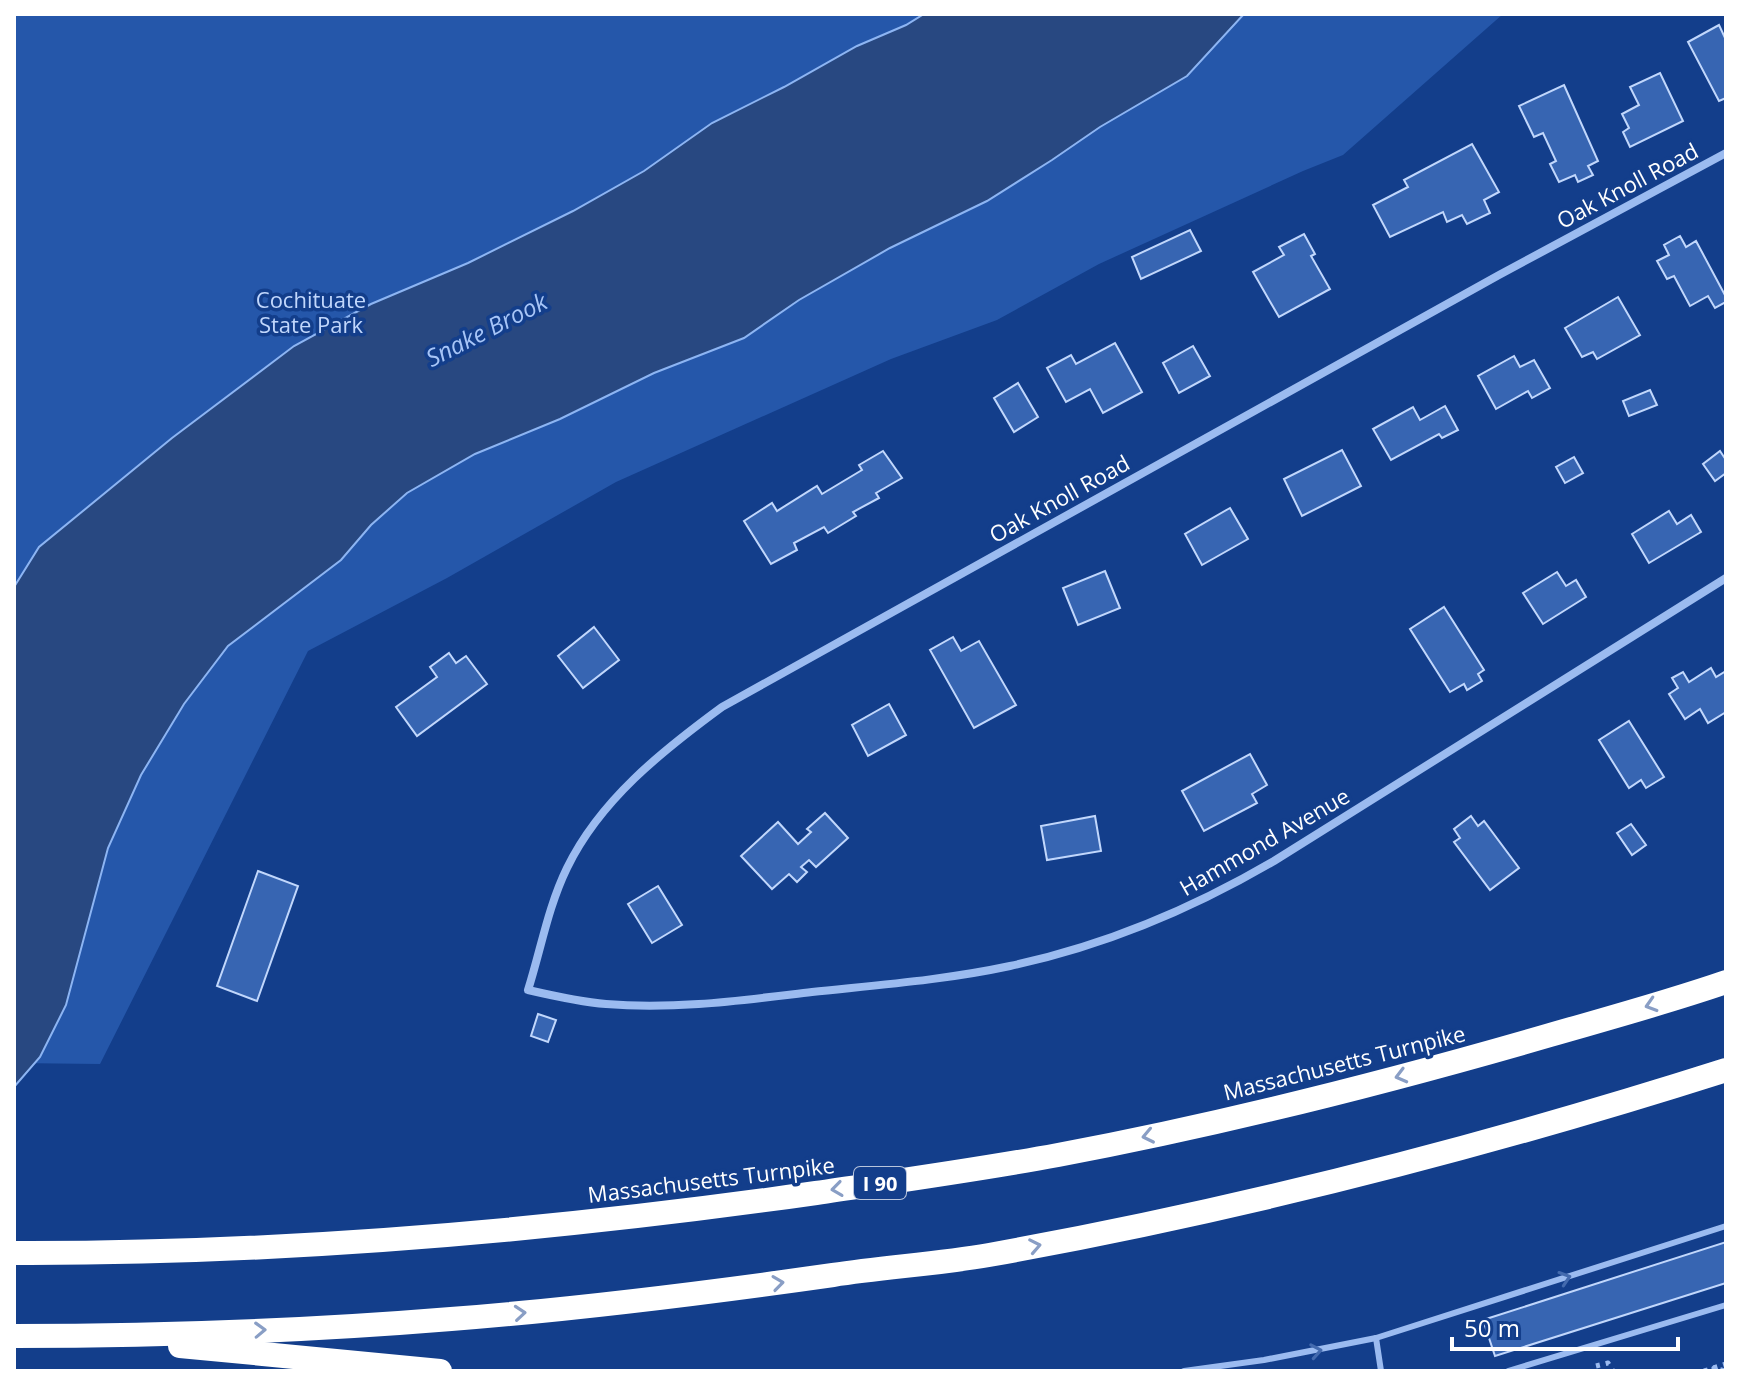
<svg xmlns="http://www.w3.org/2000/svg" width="1740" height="1385" font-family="'Open Sans',sans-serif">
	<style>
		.green { fill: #2557aa }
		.water { fill: #284881; stroke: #8db5f3; stroke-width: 2 }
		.building { fill: #3765b2; stroke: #c1d7fc; stroke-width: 2 }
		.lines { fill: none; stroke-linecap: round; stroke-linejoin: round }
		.path { stroke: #9bbbf0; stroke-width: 5; stroke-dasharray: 4 6; stroke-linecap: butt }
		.service { stroke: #9bbbf0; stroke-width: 6 }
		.minor { stroke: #9bbbf0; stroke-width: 8 }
		.motorway { stroke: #fff; stroke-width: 24 }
		.oneway { stroke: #899ec5 }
		.oneway2 { stroke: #436aae }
		.labels { text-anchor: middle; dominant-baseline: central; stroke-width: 7; stroke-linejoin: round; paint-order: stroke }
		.shield { fill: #133e8b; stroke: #b8c5dc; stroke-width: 2 }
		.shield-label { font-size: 20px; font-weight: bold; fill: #fff }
		.street-label { font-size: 22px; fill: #fff; stroke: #133e8b }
		.park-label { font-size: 22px; fill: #c1d7fc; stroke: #133e8b }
		.water-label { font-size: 24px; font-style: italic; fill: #a7c5f7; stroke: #133e8b }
	</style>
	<rect width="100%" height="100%" fill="#133e8b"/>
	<path class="green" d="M14,14H1503L1343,155L1303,171L1099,264L997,320L891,359L616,482L447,578L308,651L100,1064L14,1063Z"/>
	<path class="water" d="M924,14H1244L1187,76L1100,127L1052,160L987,201L890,248L799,300L744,338L654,373L560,419L475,454L407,493L371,525L341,560L228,646L184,704L141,775L108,848L66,1005L40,1057L14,1087V587L39,547L172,438L294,346L371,304L468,263L573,211L644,171L712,123L784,87L857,46L906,25Z"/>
	<g class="building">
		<path d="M1719,25L1726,40V98L1719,101L1688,42Z"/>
		<path d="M1660,73L1683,121L1630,147L1623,132L1629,128L1622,114L1639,105L1630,87Z"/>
		<path d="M1564,85L1598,161L1588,166L1593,175L1578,182L1575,175L1559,182L1550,164L1556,161L1543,133L1534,137L1519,106Z"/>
		<path d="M1472,144L1499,192L1484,200L1490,213L1467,224L1462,215L1447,222L1443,212L1390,237L1373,205L1408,187L1404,180Z"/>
		<path d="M1190,230L1201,251L1141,279L1132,257Z"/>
		<path d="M1304,234L1315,254L1311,256L1330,289L1279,317L1253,272L1284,255L1279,247Z"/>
		<path d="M1680,236L1686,247L1696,241L1726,297V302L1715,308L1708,296L1690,306L1674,276L1667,279L1657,261L1669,255L1664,245Z"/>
		<path d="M1618,297L1640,335L1597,359L1593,352L1582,357L1565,328Z"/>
		<path d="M1115,343L1142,392L1103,413L1090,389L1066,402L1047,368L1071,355L1076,364Z"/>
		<path d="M1193,346L1210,376L1179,393L1163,363Z"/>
		<path d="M1514,356L1520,367L1534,360L1550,388L1532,398L1528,391L1496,409L1478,376Z"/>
		<path d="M1018,383L1038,417L1014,432L994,398Z"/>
		<path d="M1650,390L1657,405L1629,416L1623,401Z"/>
		<path d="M1445,406L1458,430L1442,438L1439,434L1391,460L1373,429L1413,407L1420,420Z"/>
		<path d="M1342,450L1361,486L1302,516L1284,479Z"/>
		<path d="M883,451L902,478L876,493L879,498L853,512L856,516L828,533L824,527L794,543L797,550L771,564L744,521L772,503L777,511L817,486L822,494L862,470L859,465Z"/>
		<path d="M1720,451L1726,460V473L1715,481L1703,464Z"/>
		<path d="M1574,457L1583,473L1565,483L1556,467Z"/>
		<path d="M1230,508L1248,539L1202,565L1185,534Z"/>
		<path d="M1669,511L1677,524L1691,515L1701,532L1649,563L1632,534Z"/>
		<path d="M1105,571L1120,608L1078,625L1063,588Z"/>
		<path d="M1557,572L1566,586L1576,580L1586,597L1543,624L1523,593Z"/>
		<path d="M1444,607L1484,670L1478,674L1482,681L1467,690L1464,684L1450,692L1410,629Z"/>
		<path d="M594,627L619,660L583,688L558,656Z"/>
		<path d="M953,637L961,651L979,641L1016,705L974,728L930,650Z"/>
		<path d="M449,653L456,663L466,656L487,684L417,736L396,707L437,677L430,667Z"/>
		<path d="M1711,668L1716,677L1726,671V712L1708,723L1700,709L1685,719L1669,694L1678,688L1672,678L1683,672L1689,682Z"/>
		<path d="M889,704L906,735L868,756L852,725Z"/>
		<path d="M1629,721L1664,777L1646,788L1641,780L1629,788L1599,740Z"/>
		<path d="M1250,754L1267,785L1252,794L1257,803L1204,831L1182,791Z"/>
		<path d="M825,813L848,838L816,867L809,860L801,867L807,872L797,882L789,874L772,889L741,856L778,822L798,844L811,832L807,829Z"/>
		<path d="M1095,816L1101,851L1047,860L1041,826Z"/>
		<path d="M1471,816L1478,826L1484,821L1519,868L1490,890L1454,842L1460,838L1454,829Z"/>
		<path d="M1631,824L1646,845L1632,855L1617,833Z"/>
		<path d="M258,871L298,886L257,1001L217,986Z"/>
		<path d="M658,886L682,925L652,943L628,904Z"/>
		<path d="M538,1014L556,1020L548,1042L531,1036Z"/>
		<path d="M1726,1242V1283L1495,1356L1483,1320Z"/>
	</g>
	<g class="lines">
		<g class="path">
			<path d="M1596,1366L1608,1363L1613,1371"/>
			<path d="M1704,1371L1726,1364"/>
			<path d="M1716,1371L1714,1368L1725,1371"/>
		</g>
		<g class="service">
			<path d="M1376,1338L1381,1371"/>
			<path d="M1184,1371L1264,1360L1376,1338L1726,1226"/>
			<path d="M1508,1371L1726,1305"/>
		</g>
		<path class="minor" d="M1726,153L1499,275L722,707C662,751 600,800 567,868C548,907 541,949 528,990C554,996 580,1002 606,1004C674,1010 744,1000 812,992C878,985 945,980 1010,966C1104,946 1192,909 1274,861L1726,578"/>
		<g class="motorway">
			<path d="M14,1253C282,1254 550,1231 816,1193C896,1181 977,1170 1058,1155C1223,1124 1388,1082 1550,1035C1609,1018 1668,1002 1726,982"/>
			<path d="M14,1336C160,1336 305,1331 451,1319C579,1309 706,1293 833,1275C885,1267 937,1264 989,1255C1239,1210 1484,1147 1726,1070"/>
			<path d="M180,1346L440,1371"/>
		</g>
	</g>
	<defs><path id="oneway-chevron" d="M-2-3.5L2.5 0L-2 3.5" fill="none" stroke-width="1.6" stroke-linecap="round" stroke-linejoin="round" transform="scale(2)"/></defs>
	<g class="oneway">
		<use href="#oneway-chevron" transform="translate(1651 1005) rotate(163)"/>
		<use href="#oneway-chevron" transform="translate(1401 1076) rotate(165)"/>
		<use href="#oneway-chevron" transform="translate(1148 1136) rotate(168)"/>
		<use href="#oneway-chevron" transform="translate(837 1189) rotate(172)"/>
		<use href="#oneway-chevron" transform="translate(1035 1246) rotate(-11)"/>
		<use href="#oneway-chevron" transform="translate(778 1283) rotate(-8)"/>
		<use href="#oneway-chevron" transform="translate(520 1313) rotate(-5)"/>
		<use href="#oneway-chevron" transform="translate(260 1330) rotate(-2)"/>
	</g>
	<g class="oneway2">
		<use href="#oneway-chevron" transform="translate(1565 1278) rotate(-18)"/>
		<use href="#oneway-chevron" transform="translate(1316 1351) rotate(-10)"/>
	</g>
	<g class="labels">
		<rect class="shield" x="854" y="1167" width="52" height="32" rx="6"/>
		<g class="shield-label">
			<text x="880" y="1183">I 90</text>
		</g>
		<g class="street-label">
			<text transform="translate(1627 185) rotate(-28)">Oak Knoll Road</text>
			<text transform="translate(1059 498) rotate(-29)">Oak Knoll Road</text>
			<text transform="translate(1264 841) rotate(-30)">Hammond Avenue</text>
			<text transform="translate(1344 1062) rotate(-14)">Massachusetts Turnpike</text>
			<text transform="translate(711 1179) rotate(-7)">Massachusetts Turnpike</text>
		</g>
		<g class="park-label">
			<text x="311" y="299">Cochituate<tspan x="311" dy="25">State Park</tspan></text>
		</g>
		<g class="water-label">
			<text transform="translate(486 329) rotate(-27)">Snake Brook</text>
		</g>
	</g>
	<rect width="1740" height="1385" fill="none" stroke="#ffffff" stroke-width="32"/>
	<path d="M1452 1337v12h226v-12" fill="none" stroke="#ffffff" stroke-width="4"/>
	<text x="1464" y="1337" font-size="24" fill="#ffffff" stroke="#133e8b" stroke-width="6" paint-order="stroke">50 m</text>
</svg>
